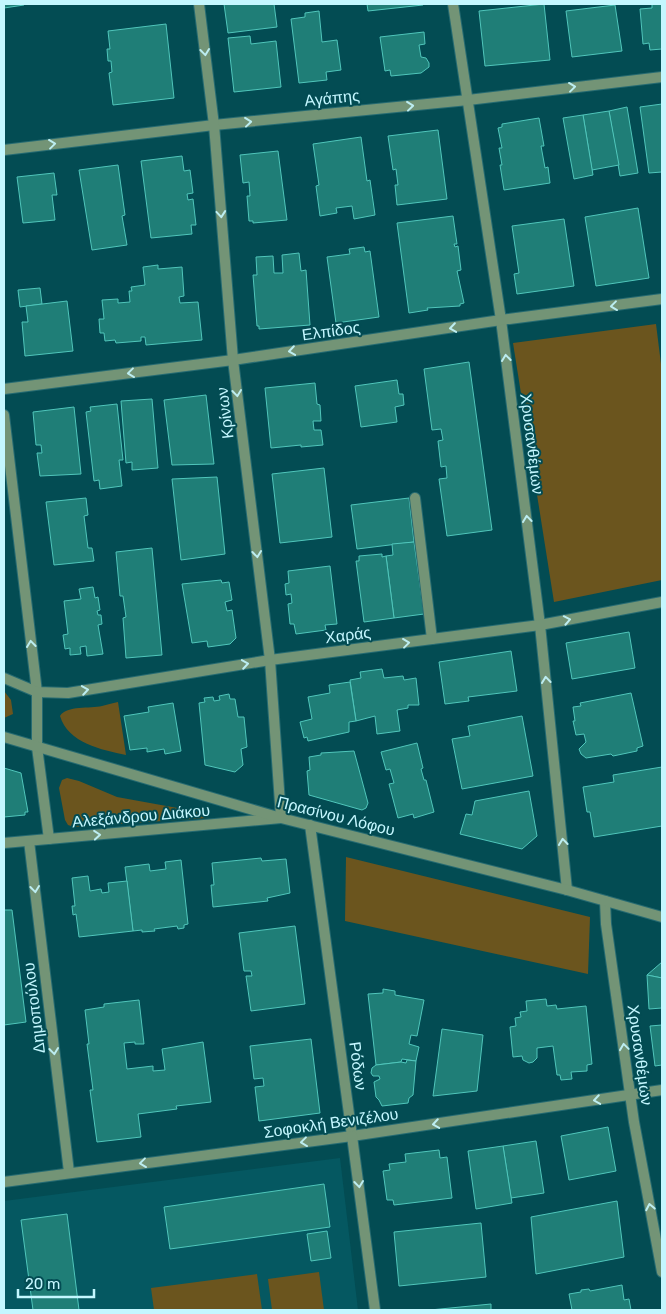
<svg xmlns="http://www.w3.org/2000/svg" width="666" height="1314" font-family="Rubik,sans-serif">
	<style>
		.built { fill: #055861 }
		.green { fill: #6b551e }
		.building { fill: #1f7e77; stroke: #50c6bb }
		.lines { fill: none; stroke-linecap: round; stroke-linejoin: round }
		.service-casing { stroke: #266b72; stroke-width: 12 }
		.minor-casing { stroke: #266b72; stroke-width: 12 }
		.tertiary-casing { stroke: #266b72; stroke-width: 12 }
		.service { stroke: #739476; stroke-width: 10 }
		.minor { stroke: #739476; stroke-width: 10 }
		.tertiary { stroke: #739476; stroke-width: 10 }
		.oneway { stroke: #bcedf1 }
		.labels { text-anchor: middle; dominant-baseline: central; stroke-width: 4; stroke-linejoin: round; paint-order: stroke }
		.street-label { font-size: 16px; fill: #c4f7ff; stroke: #034c53 }
	</style>
	<rect width="100%" height="100%" fill="#034c53"/>
	<path class="built" d="M340,1158L358,1310H4V1201Z"/>
	<g class="green">
		<path d="M656,324L662,372V580L554,602L513,343Z"/>
		<path d="M4,691L11,700L13,714L4,718Z"/>
		<path d="M118,702L126,755C102,750 68,743 60,716C67,705 90,709 102,706C107,705 112,703 118,702Z"/>
		<path d="M67,778L79,781L117,797L205,813L209,815L207,818L74,827L68,825L65,820L59,788L62,780Z"/>
		<path d="M346,857L590,917L588,974L345,921Z"/>
		<path d="M319,1272L324,1310H272L268,1279Z"/>
		<path d="M257,1274L262,1310H154L151,1288Z"/>
	</g>
	<g class="building">
		<path d="M4,4H24V5L4,8Z"/>
		<path d="M224,4H274L277,27L228,33Z"/>
		<path d="M367,4H422L423,5L368,11Z"/>
		<path d="M544,4L550,60L485,66L479,11Z"/>
		<path d="M652,4H662V49L650,50L649,43L643,44L640,9L652,8Z"/>
		<path d="M615,5L622,51L572,57L566,11Z"/>
		<path d="M319,11L322,42L337,40L341,70L326,72L327,80L299,83L291,19L305,17V13Z"/>
		<path d="M166,24L174,98L113,105L109,73L112,72L111,61H108L107,49H110L108,31Z"/>
		<path d="M424,32L425,44L419,45L421,57L426,58L429,63V67L421,73L391,76L390,70L385,71L380,37Z"/>
		<path d="M250,36L251,44L276,41L281,87L234,92L228,38Z"/>
		<path d="M662,104V172L649,173L640,107Z"/>
		<path d="M627,107L638,173L620,176L609,111Z"/>
		<path d="M609,111L619,165L592,170L583,115Z"/>
		<path d="M583,115L593,175L574,179L563,118Z"/>
		<path d="M539,118L544,146H541L545,168L548,167L550,183L504,190L500,165H502L499,148H502L498,128L502,127V124Z"/>
		<path d="M438,130L447,199L397,205L395,185H398L396,169L393,170L388,136Z"/>
		<path d="M361,137L367,181L370,180L375,215L354,219L352,206L336,208L337,213L320,216L316,186L319,185L313,144Z"/>
		<path d="M278,151L287,220L253,223V221H249L247,196H250L249,182L243,183L240,155Z"/>
		<path d="M182,156L184,171L190,170L193,193L187,194L188,200L193,199L196,225H191L192,234L151,238L141,161Z"/>
		<path d="M118,165L125,215L122,216L127,245L92,250L79,170Z"/>
		<path d="M54,173L57,195H52L55,220L23,223L17,177Z"/>
		<path d="M638,208L649,278L596,286L585,217Z"/>
		<path d="M453,216L457,244H454L455,247L458,246L461,270L457,271L464,303L460,304V306L427,308L428,310L409,313L397,223Z"/>
		<path d="M564,219L574,286L517,294L514,274L519,273L512,226Z"/>
		<path d="M364,247L365,252L370,251L379,317L336,323L327,257L350,254L349,249Z"/>
		<path d="M299,253L301,271L306,270L310,325L259,329V326H257L253,275H257L256,257L273,256L274,273H283L282,255Z"/>
		<path d="M158,265V269L182,267L184,296L179,297L180,303L198,302L202,340L146,345L145,337H141V341L116,343L115,340L105,341L104,333H100L99,319H104L102,300L118,299V303L130,302L129,291H132L131,287L145,285L143,267Z"/>
		<path d="M40,288L42,304L20,307L18,290Z"/>
		<path d="M67,301L73,351L25,356L22,322H28L26,306Z"/>
		<path d="M469,362L492,530L447,536L439,479L447,478L446,466L441,467L438,441L443,440L441,429L432,430L424,369Z"/>
		<path d="M397,380L399,394H403L404,405L395,407L397,422L361,427L355,386Z"/>
		<path d="M315,383L317,404L320,405L321,421H313L314,430H321L323,445L301,447V445L271,448L265,388Z"/>
		<path d="M206,395L214,464L172,465L164,400Z"/>
		<path d="M152,399L158,468L132,470V462L126,463L121,401Z"/>
		<path d="M117,404L123,460H119L122,486L100,489L99,480L94,481L86,412L91,411L90,407Z"/>
		<path d="M74,407L81,474L40,476L37,453H42L41,445H36L33,412Z"/>
		<path d="M324,468L332,537L280,543L272,474Z"/>
		<path d="M217,477L225,554L181,560L172,479Z"/>
		<path d="M86,498L88,515L84,516L88,548H92L94,561L54,565L46,502Z"/>
		<path d="M409,498L414,542L357,549L351,505Z"/>
		<path d="M414,542L424,614L394,618L386,556L393,555L392,544Z"/>
		<path d="M152,548L162,655L126,658L123,618L126,617L123,596H120L116,552Z"/>
		<path d="M382,554V557L386,556L394,618L364,622L356,561H359V556Z"/>
		<path d="M330,566L337,624L325,625L326,630L296,634L294,624H290L288,604L292,603L291,594L286,595L285,584L289,583L288,571Z"/>
		<path d="M221,580L222,583L229,582L232,600L225,602L227,611L232,610L236,638L230,644L208,647L207,641L192,643L182,584Z"/>
		<path d="M93,587L95,598L98,597L100,610L97,611L98,615H101L102,624L98,625L103,654L87,656L86,646L80,647L81,654L70,655V648L65,649L63,635L68,634L64,601L81,599L79,589Z"/>
		<path d="M629,632L635,668L572,679L566,643Z"/>
		<path d="M511,651L517,691L468,697L469,701L445,704L439,662Z"/>
		<path d="M382,669L384,678L403,676L404,680L416,678L419,705H408V708L397,710L400,731L377,734L375,716L356,721L350,680L361,678L360,672Z"/>
		<path d="M350,682L356,721L349,722V732L308,741L307,737L304,738L300,722L312,719L308,697L330,693L329,685Z"/>
		<path d="M631,693L643,746L637,748V751L613,756L611,754L586,758L581,754L579,749L586,742L584,734L576,735L573,721H575L573,707L581,706L580,703Z"/>
		<path d="M229,694L230,699H235L238,717H244L247,747L241,749L243,765L235,772L205,765L199,703L205,702L204,698L213,697L214,701L220,700L219,696Z"/>
		<path d="M173,703L181,751L165,754L164,749L147,752V748L130,750L124,716L149,712L148,707Z"/>
		<path d="M522,716L533,776L462,789L452,739L470,736L468,726Z"/>
		<path d="M417,743L423,768L421,769L424,780H426L434,812L414,818L413,814L398,818L389,784L394,783L390,769L386,770L381,752Z"/>
		<path d="M354,751L368,803L366,808L362,810L309,795L307,771L310,770L309,757L321,755V753Z"/>
		<path d="M662,767V826L594,837L590,812H587L583,787L614,782L613,775Z"/>
		<path d="M4,768L21,773L28,812H25V815L4,817Z"/>
		<path d="M529,791L537,836L522,849L460,834L466,814L472,815L475,801Z"/>
		<path d="M261,858L262,861L286,859L290,893L267,898L268,901L213,907L211,885H214L212,863Z"/>
		<path d="M181,860L188,924L184,925V928L178,929L177,926L154,929L155,931L142,932V930L133,931L125,867L149,864L150,871L166,869L165,862Z"/>
		<path d="M88,876L90,891L101,889L102,893L109,892L108,883L127,881L133,931L79,937L76,914L73,915L72,906H75L72,878Z"/>
		<path d="M4,910H12L26,1022L4,1025Z"/>
		<path d="M295,926L305,1004L251,1011L246,976H252L251,971H244L239,933Z"/>
		<path d="M662,962V978L647,975Z"/>
		<path d="M647,975L662,978V1008L649,1009Z"/>
		<path d="M383,989L395,991V995L424,1000L417,1036L411,1035L409,1044L419,1047L416,1061L402,1059L401,1062L376,1065L368,994L383,993Z"/>
		<path d="M546,999L547,1006L556,1005L557,1009L586,1006L592,1064L587,1065V1071L571,1072L572,1079L561,1080L560,1075H557L553,1046L537,1048V1058L533,1062L529,1063L523,1060L522,1056L513,1057L510,1027L516,1026L515,1018L521,1017L520,1012L527,1011L526,1001Z"/>
		<path d="M139,1000L144,1044H135V1042L124,1043L127,1069L153,1066V1071L165,1070L162,1049L203,1042L211,1102L176,1106L177,1109L138,1114L141,1137L97,1142L90,1090H93L87,1044H89L85,1010L104,1007V1004Z"/>
		<path d="M662,1025V1065L655,1066L650,1026Z"/>
		<path d="M442,1029L483,1035L477,1091L433,1096Z"/>
		<path d="M311,1039L320,1113L259,1121L255,1087L264,1086L263,1078L254,1079L250,1046Z"/>
		<path d="M407,1060L416,1061L413,1095L409,1098L408,1103L382,1106L379,1100L376,1097L374,1082L380,1079L379,1076H373L371,1073L372,1068L376,1065L401,1062L406,1063Z"/>
		<path d="M608,1127L616,1171L569,1180L561,1136Z"/>
		<path d="M536,1141L544,1193L511,1198L503,1146Z"/>
		<path d="M503,1146L512,1203L476,1209L468,1151Z"/>
		<path d="M439,1150L440,1158L447,1157L452,1198L394,1205L393,1200H387L383,1171L390,1170L389,1164L406,1162L405,1154Z"/>
		<path d="M324,1184L330,1227L170,1249L164,1207Z"/>
		<path d="M617,1201L624,1257L536,1274L531,1217Z"/>
		<path d="M67,1214L79,1310H33L21,1220Z"/>
		<path d="M481,1223L486,1277L399,1286L394,1232Z"/>
		<path d="M327,1231L331,1258L311,1261L307,1234Z"/>
		<path d="M622,1285L624,1300L629,1299L631,1310H572L569,1294L581,1292V1290L589,1289L590,1291Z"/>
		<path d="M491,1304V1310H430Z"/>
	</g>
	<g class="lines">
		<defs>
			<path id="service" d="M415,498L432,639"/>
			<g id="minor">
				<path d="M453,4L501,320L540,625L567,890"/>
				<path d="M4,150L214,125L468,100L662,77"/>
				<path d="M4,389L233,360L501,320L662,299"/>
				<path d="M4,415L37,692L68,693L270,660L540,625L662,602"/>
				<path d="M37,747L49,839"/>
				<path d="M310,825L352,1136"/>
				<path d="M29,841L69,1172"/>
				<path d="M4,843L281,818L270,660L233,360L214,125L199,4"/>
				<path d="M605,901L606,924L634,1122L662,1272"/>
				<path d="M4,1182L352,1136L662,1090"/>
			</g>
			<g id="tertiary">
				<path d="M4,678L37,692V747"/>
				<path d="M4,737L281,818L567,890L662,917"/>
				<path d="M352,1136L375,1310"/>
			</g>
		</defs>
		<use href="#service" class="service-casing"/>
		<use href="#minor" class="minor-casing"/>
		<use href="#tertiary" class="tertiary-casing"/>
		<use href="#service" class="service"/>
		<use href="#minor" class="minor"/>
		<use href="#tertiary" class="tertiary"/>
	</g>
	<defs><path id="oneway-chevron" d="M-2-3.5L2.5 0L-2 3.5" fill="none" stroke-width="1.6" stroke-linecap="round" stroke-linejoin="round" transform="scale(1.25)"/></defs>
	<g class="oneway">
		<use href="#oneway-chevron" transform="translate(205 52) rotate(83)"/>
		<use href="#oneway-chevron" transform="translate(572 87) rotate(-7)"/>
		<use href="#oneway-chevron" transform="translate(410 106) rotate(-6)"/>
		<use href="#oneway-chevron" transform="translate(248 122) rotate(-6)"/>
		<use href="#oneway-chevron" transform="translate(52 144) rotate(-7)"/>
		<use href="#oneway-chevron" transform="translate(221 214) rotate(85)"/>
		<use href="#oneway-chevron" transform="translate(614 306) rotate(173)"/>
		<use href="#oneway-chevron" transform="translate(453 328) rotate(172)"/>
		<use href="#oneway-chevron" transform="translate(292 351) rotate(172)"/>
		<use href="#oneway-chevron" transform="translate(506 358) rotate(-97)"/>
		<use href="#oneway-chevron" transform="translate(131 373) rotate(173)"/>
		<use href="#oneway-chevron" transform="translate(237 393) rotate(83)"/>
		<use href="#oneway-chevron" transform="translate(527 519) rotate(-97)"/>
		<use href="#oneway-chevron" transform="translate(257 554) rotate(83)"/>
		<use href="#oneway-chevron" transform="translate(567 620) rotate(-11)"/>
		<use href="#oneway-chevron" transform="translate(406 643) rotate(-7)"/>
		<use href="#oneway-chevron" transform="translate(31 644) rotate(-97)"/>
		<use href="#oneway-chevron" transform="translate(245 664) rotate(-9)"/>
		<use href="#oneway-chevron" transform="translate(546 680) rotate(-96)"/>
		<use href="#oneway-chevron" transform="translate(85 690) rotate(-9)"/>
		<use href="#oneway-chevron" transform="translate(97 835) rotate(-5)"/>
		<use href="#oneway-chevron" transform="translate(563 842) rotate(-96)"/>
		<use href="#oneway-chevron" transform="translate(35 889) rotate(83)"/>
		<use href="#oneway-chevron" transform="translate(624 1047) rotate(-98)"/>
		<use href="#oneway-chevron" transform="translate(54 1051) rotate(83)"/>
		<use href="#oneway-chevron" transform="translate(597 1100) rotate(171)"/>
		<use href="#oneway-chevron" transform="translate(436 1124) rotate(171)"/>
		<use href="#oneway-chevron" transform="translate(304 1142) rotate(173)"/>
		<use href="#oneway-chevron" transform="translate(143 1163) rotate(173)"/>
		<use href="#oneway-chevron" transform="translate(359 1184) rotate(83)"/>
		<use href="#oneway-chevron" transform="translate(650 1207) rotate(-101)"/>
	</g>
	<g class="labels">
		<g class="street-label">
			<text transform="translate(332 98) rotate(-6)">Αγάπης</text>
			<text transform="translate(331 331) rotate(-8)">Ελπίδος</text>
			<text transform="translate(225 413) rotate(-97)">Κρίνων</text>
			<text transform="translate(532 444) rotate(83)">Χρυσανθέμων</text>
			<text transform="translate(348 635) rotate(-7)">Χαράς</text>
			<text transform="translate(141 816) rotate(-5)">Αλεξάνδρου Διάκου</text>
			<text transform="translate(336 816) rotate(14)">Πρασίνου Λόφου</text>
			<text transform="translate(34 1008) rotate(-97)">Δημοπούλου</text>
			<text transform="translate(640 1055) rotate(82)">Χρυσανθέμων</text>
			<text transform="translate(358 1066) rotate(82)">Ρόδων</text>
			<text transform="translate(331 1123) rotate(-8)">Σοφοκλή Βενιζέλου</text>
		</g>
	</g>
	<rect width="666" height="1314" fill="none" stroke="#c4f7ff" stroke-width="10"/>
	<path d="M18 1289v8h76v-8" fill="none" stroke="#c4f7ff" stroke-width="2.5"/>
	<text x="25" y="1289" font-size="15" fill="#c4f7ff" stroke="#034c53" stroke-width="4" paint-order="stroke">20 m</text>
</svg>
